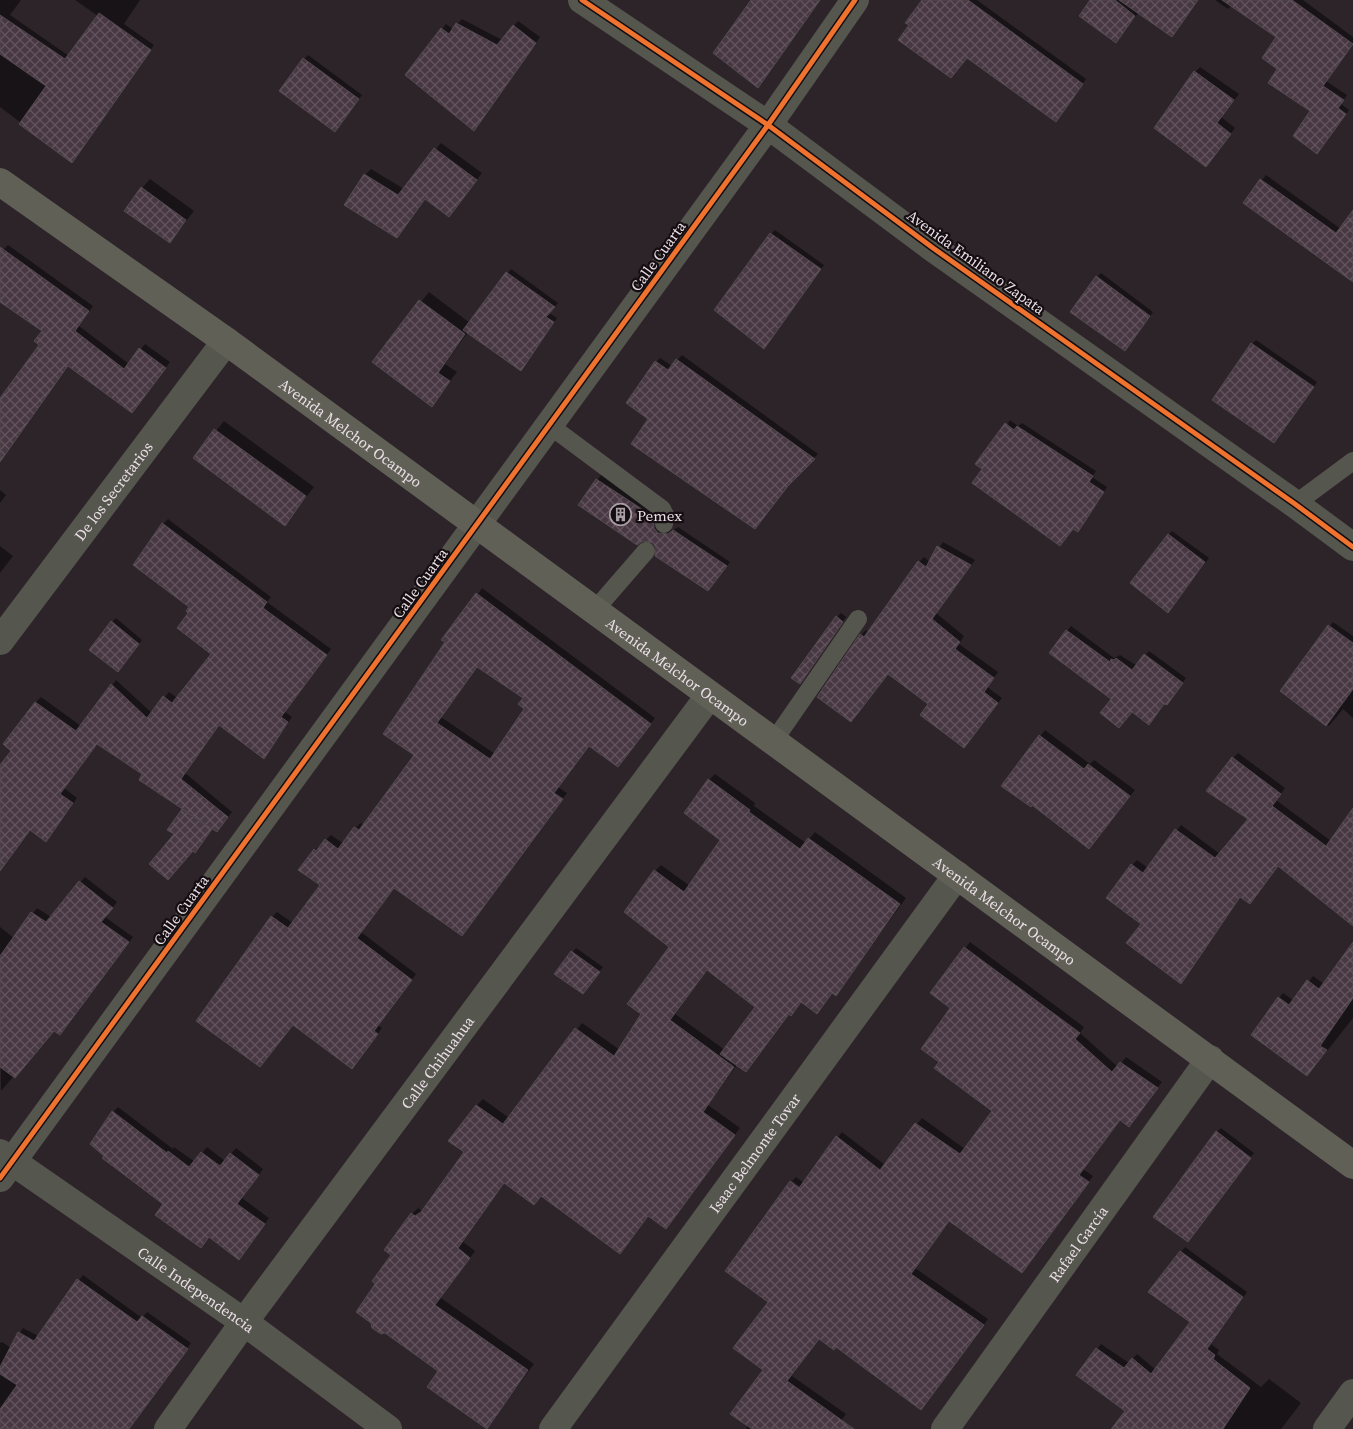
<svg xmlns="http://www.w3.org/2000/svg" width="1353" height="1429" font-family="'Source Serif 4',serif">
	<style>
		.shadow { fill: #0007; fill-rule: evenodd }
		.building { fill: url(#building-cross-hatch); stroke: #524a4f; fill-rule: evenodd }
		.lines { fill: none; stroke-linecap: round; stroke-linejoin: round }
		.service { stroke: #55564d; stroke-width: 18 }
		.minor { stroke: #55564d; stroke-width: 28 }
		.tertiary { stroke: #55564d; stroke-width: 28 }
		.secondary { stroke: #606056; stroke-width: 28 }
		.cycleway-casing { stroke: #140d11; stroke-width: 8 }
		.cycleway { stroke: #ef722f; stroke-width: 5 }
		.labels { text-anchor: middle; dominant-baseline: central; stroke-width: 4.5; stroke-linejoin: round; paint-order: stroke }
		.street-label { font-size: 15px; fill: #eadfe6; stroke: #140d11 }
		.poi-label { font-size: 15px; fill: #eadfe6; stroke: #140d11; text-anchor: start }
	</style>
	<defs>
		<pattern id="building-cross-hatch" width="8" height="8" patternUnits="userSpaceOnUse" patternTransform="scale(1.25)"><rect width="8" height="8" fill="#483843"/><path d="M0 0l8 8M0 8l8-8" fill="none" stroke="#63545e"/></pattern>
	</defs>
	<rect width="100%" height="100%" fill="#2d242a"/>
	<g class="shadow">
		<path d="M0,0H21L10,15L69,56L98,16L75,0H140L124,24L154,45L72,161L0,107Z"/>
		<path d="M924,0H977L1086,79L1060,116L967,56L951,77L910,25Z"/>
		<path d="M1110,0H1198L1175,32L1139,12L1115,41Z"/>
		<path d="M1215,0H1303L1353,37V43L1326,81L1347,95L1341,104L1349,110L1317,153L1312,111L1279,69L1278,37L1232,5L1228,9Z"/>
		<path d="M462,19L502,40L518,21L540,37L474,129L442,29L446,24L453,29Z"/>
		<path d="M308,55L362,95L339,127L304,59Z"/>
		<path d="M1200,67L1239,94L1221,117L1235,128L1211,160L1195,72Z"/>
		<path d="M441,143L482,173L449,215L426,198L396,237L365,175L371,169L404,189Z"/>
		<path d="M1266,175L1341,229L1353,212V281L1245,202Z"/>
		<path d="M150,179L194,211L169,242L142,188Z"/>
		<path d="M775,230L824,265L764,348L771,234Z"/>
		<path d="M8,245L93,306L79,326L129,364L145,344L170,362L132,412L69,366L0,462V400L41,345L43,331L0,286V253Z"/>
		<path d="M511,269L558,303L549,313L557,318L521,370L468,332L445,364L457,372L432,405L374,361L429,292L470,323Z"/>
		<path d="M1101,273L1153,312L1129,345L1097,277Z"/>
		<path d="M1256,340L1317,382L1278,438L1252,344Z"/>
		<path d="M682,355L818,454L792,480L755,527L650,418L656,362L660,358L672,366Z"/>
		<path d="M1010,420L1018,426L1022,423L1096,471L1092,477L1107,487L1078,531L984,468Z"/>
		<path d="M224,421L314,487L285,524L195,458Z"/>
		<path d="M601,475L658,513L662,529L673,530L678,527L730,562L712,586L657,548L653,542L580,505Z"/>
		<path d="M0,490L6,495L0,503Z"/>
		<path d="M168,519L271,597L267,602L331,649L285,712L292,717L264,758L220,724L185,773L232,812L222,825L213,827L199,847L175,834L184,808L143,774L98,743L64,788L77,798L51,835L46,840L30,829L0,871V767L13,750L4,744L36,702L41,697L81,726L116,680L152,713L169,692L177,698L212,654L190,613L191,607L163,524Z"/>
		<path d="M1172,531L1209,558L1172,607L1168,535Z"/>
		<path d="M943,542L975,560L936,613L964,636L959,644L998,672L987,687L1002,698L968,742L861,635L866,630L869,632L919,562L924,557L930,562Z"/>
		<path d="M0,546L13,556L0,573Z"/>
		<path d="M482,588L655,718L623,760L590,745L558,787L567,793L462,934L395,887L361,932L416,974L378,1025L382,1028L352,1067L294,1024L260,1066L198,1020L272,917L277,912L293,923L321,884L315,850L331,835L344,844L360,823L364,825L416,755L447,642ZM478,666L524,698L526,709L495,754L441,717Z"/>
		<path d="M841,613L846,617L800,683L837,617Z"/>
		<path d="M116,618L142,640L122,666L112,622Z"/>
		<path d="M1333,622L1353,636V718L1343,709L1329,726L1281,691Z"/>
		<path d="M1071,626L1114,658L1120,655L1137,666L1149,651L1186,678L1170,700L1113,699L1050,653Z"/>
		<path d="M1045,730L1090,764L1094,760L1135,790L1089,848L1032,803L1002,786Z"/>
		<path d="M1238,753L1285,788L1276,800L1331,841L1353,830V886L1279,865L1255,897L1241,896L1181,982L1143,923L1132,865L1137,860L1148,868L1181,825L1220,854L1250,819L1233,758Z"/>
		<path d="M715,774L755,803L754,806L806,843L815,832L906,898L836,994L833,992L817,1012L802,1001L791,1014L790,1013L746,1071L737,1065L708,1105L740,1128L666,1227L649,1215L620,1253L542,1195L505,1182L463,1242L475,1251L441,1298L534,1364L487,1428L439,1371L376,1283L412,1214L418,1208L422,1211L466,1152L476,1106L483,1099L509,1118L582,1023L620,1050L643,1013L671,947L655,871L661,865L690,886L722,840L709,780ZM708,969L757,1006L725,1050L675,1014Z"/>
		<path d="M85,877L117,902L105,917L133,937L65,1029L60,1034L54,1029L1,1091L0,927L14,938L37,908L51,917Z"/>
		<path d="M970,942L1084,1027L1080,1033L1118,1067L1126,1057L1162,1082L1134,1120L1120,1119L1083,1169L1093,1176L1027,1266L950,1220L915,1268L988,1319L921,1409L837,1346L819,1338L792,1376L846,1414L838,1425L844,1429H746L764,1370L769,1302L805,1190L792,1181L796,1177L804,1183L842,1132L885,1165L922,1118L965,1149L994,1110L941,1061L951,1007L932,993Z"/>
		<path d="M1353,944V1018L1312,1070L1279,998L1283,993L1294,1001L1313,976L1324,984Z"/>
		<path d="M576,948L603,967L586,989L556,974Z"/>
		<path d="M118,1107L173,1149L174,1147L195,1162L207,1147L225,1161L236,1148L263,1169L242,1198L269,1218L244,1253L210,1236L201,1247L165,1204L113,1112Z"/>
		<path d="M1221,1128L1254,1153L1192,1236L1217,1132Z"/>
		<path d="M1185,1247L1247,1292L1211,1344L1219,1350L1217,1354L1261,1387L1269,1379L1301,1403L1281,1429H1110L1126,1410L1077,1375L1101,1344L1129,1363L1137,1354L1156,1370L1192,1321L1181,1252Z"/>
		<path d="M83,1275L142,1318L147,1312L191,1343L128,1429H0V1343L2,1342L11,1348L23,1328L38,1336Z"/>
	</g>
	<g class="building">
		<path d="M751,0H820L758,88L713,53Z"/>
		<path d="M922,0H968L1083,84L1056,122L967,58L951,78L898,40L909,25L905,23Z"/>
		<path d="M1090,0H1115L1135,16L1116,43L1079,16Z"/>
		<path d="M1119,0H1198L1172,37Z"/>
		<path d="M1222,0H1292L1353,44L1323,86L1344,100L1338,108L1346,114L1317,154L1293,136L1310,111L1268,83L1277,69L1262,58L1276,37Z"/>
		<path d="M99,13L151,50L72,163L19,124L46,86L0,54V15L65,59Z"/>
		<path d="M456,23L497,45L513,25L536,43L474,131L405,75L441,28L449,34Z"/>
		<path d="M303,58L359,99L335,132L279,91Z"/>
		<path d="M1194,71L1234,100L1217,123L1231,134L1206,167L1154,128Z"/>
		<path d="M434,148L477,180L449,217L425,199L397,238L344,205L364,174L398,195Z"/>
		<path d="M1260,179L1336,233L1353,210V282L1243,203Z"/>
		<path d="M141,187L186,220L170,243L124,211Z"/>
		<path d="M770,233L821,269L764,349L714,310Z"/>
		<path d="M0,247L89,311L75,331L124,369L139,348L166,368L132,413L68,366L0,462V398L39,345L34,341L42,331L0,302Z"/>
		<path d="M506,272L555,307L546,317L554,322L521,371L463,330Z"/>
		<path d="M1096,276L1150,316L1125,351L1070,312Z"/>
		<path d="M419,300L465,334L438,373L450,381L432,407L372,362Z"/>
		<path d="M1251,343L1314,387L1274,443L1212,400Z"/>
		<path d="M676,359L815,459L788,486L755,529L631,444L648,419L626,403L655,361L668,370Z"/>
		<path d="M1005,423L1014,430L1017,426L1093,476L1089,482L1104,492L1078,532L1073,529L1060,546L972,483L982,469L975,464Z"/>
		<path d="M214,429L306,496L285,526L193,458Z"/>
		<path d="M596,479L654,517V528L658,533L668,534L673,530L727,566L708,591L655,556L656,548L653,543L643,541L637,545L578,505Z"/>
		<path d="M162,523L267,602L263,608L327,655L281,717L288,722L264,759L219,725L181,779L228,817L217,832L139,780L142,774L97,744L60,794L73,803L46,842L30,830L0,871V765L11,751L3,744L35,702L76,731L111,684L147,718L163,696L172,703L211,654L177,628L188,613L186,611L189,607L133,565Z"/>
		<path d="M1168,534L1205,562L1168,613L1130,583Z"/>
		<path d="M937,546L971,565L932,619L960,642L955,649L994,678L984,692L998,703L964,748L920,715L928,704L888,674L851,722L817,697L860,634L864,637L918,561L926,567Z"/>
		<path d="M476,593L651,724L618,767L589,746L554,793L563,799L462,936L394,888L357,938L412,980L374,1031L378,1034L352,1069L293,1025L260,1067L196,1021L271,916L288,928L320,885L298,870L314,849L316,851L325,839L338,849L354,827L359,830L414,755L383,734L445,642L441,640ZM477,667L523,698L518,704L524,709L490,759L437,723Z"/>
		<path d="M836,616L843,622L800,684L791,678Z"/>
		<path d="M111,621L139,644L118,672L89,650Z"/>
		<path d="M1328,625L1353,643V689L1326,726L1280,691Z"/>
		<path d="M1066,630L1110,662L1111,659L1114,660L1116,658L1132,670L1144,654L1183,683L1167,705L1164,704L1149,725L1132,712L1119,728L1100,713L1111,699L1049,653Z"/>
		<path d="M1039,735L1084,769L1088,764L1130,796L1089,849L1032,805L1031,807L1001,786Z"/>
		<path d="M1232,757L1281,794L1272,806L1326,846L1353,808V926L1278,866L1250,904L1240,897L1181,984L1126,943L1141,924L1106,898L1131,864L1143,873L1175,829L1215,858L1248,819L1206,791Z"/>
		<path d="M708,779L750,810L749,812L800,849L808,838L900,904L836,996L832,993L817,1014L801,1002L791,1016L789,1014L746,1072L720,1054L755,1007L707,970L670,1020L734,1067L703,1112L735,1135L666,1229L648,1216L620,1254L541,1196L534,1205L504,1183L458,1248L470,1258L435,1305L528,1370L487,1429L427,1387L438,1371L385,1333L381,1334L372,1328L371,1323L356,1312L375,1284L372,1281L391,1255L384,1250L411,1213L415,1216L421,1212L464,1152L448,1141L476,1105L503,1124L575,1028L614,1056L641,1014L627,1004L669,947L624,912L654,870L684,892L720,840L684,813Z"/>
		<path d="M182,809L212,829L195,853L193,851L168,880L149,864L174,834L167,830Z"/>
		<path d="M79,881L113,908L101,922L129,942L60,1035L54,1031L15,1078L0,1067V956L31,912L46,922Z"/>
		<path d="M1353,942V998L1320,1046L1327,1050L1307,1076L1251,1035L1278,997L1289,1005L1307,980L1319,989Z"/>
		<path d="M964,947L1080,1033L1075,1039L1112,1072L1120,1062L1158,1088L1129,1127L1120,1120L1079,1175L1089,1182L1022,1273L949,1221L911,1274L984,1325L921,1410L836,1347L834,1350L819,1339L787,1381L854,1429H752L730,1414L763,1370L733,1348L768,1302L725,1271L790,1181L799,1188L836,1136L880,1170L915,1123L960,1154L992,1111L934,1068L939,1062L921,1049L950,1008L930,993Z"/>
		<path d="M571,951L600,972L583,994L554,974Z"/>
		<path d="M112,1111L167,1153L168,1151L189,1167L201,1152L220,1166L230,1153L259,1175L237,1204L265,1224L239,1260L209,1237L201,1248L155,1215L163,1204L102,1158L104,1156L90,1144Z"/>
		<path d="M1216,1131L1251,1158L1188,1242L1153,1217Z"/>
		<path d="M1180,1251L1243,1297L1207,1349L1215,1355L1213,1359L1250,1388L1223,1429H1111L1125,1411L1076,1375L1096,1348L1124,1368L1132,1358L1151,1374L1190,1322L1148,1292Z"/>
		<path d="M77,1279L137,1322L142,1316L188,1349L129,1429H0V1409L17,1385L0,1374V1367L18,1332L34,1341Z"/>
	</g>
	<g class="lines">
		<g class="service">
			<path d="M549,425L662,509L665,515L664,524"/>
			<path d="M1295,504L1353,461"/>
			<path d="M594,611L646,551"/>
			<path d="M773,742L858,619"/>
		</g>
		<g class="minor">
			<path d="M582,0L768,125L933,248L1295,504L1353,547"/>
			<path id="s1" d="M0,641L226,341"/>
			<path id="s2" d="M0,1153L244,1322L388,1429"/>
			<path id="s3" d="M168,1429L244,1322L709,696"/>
			<path id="s4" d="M553,1429L957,875"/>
			<path id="s5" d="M945,1429L1210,1059"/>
			<path d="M1327,1429L1353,1393"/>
		</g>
		<path class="tertiary" d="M0,1178L768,125L855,0"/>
		<path class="secondary" id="s6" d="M0,182L226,341L1353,1165"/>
		<defs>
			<g id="cycleway">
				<path d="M582,0L768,125L933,248L1295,504L1353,547"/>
				<path d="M0,1178L768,125L855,0"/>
			</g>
		</defs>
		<use href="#cycleway" class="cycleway-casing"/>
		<use href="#cycleway" class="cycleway"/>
	</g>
	<defs>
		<symbol id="building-ring" viewBox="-11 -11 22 22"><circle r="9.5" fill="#140d11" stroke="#a89ea4" stroke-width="1.5"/><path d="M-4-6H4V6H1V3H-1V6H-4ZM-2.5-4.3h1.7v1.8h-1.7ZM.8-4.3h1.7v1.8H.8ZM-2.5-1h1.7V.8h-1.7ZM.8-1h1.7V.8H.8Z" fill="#a89ea4"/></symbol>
	</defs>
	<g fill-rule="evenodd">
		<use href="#building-ring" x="608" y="502" width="25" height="25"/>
	</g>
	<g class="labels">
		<g class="street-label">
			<text transform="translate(658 256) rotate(-54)">Calle Cuarta</text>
			<text transform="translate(976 262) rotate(36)">Avenida Emiliano Zapata</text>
			<text stroke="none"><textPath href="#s6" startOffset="431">Avenida Melchor Ocampo</textPath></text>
			<text stroke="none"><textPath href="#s1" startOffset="188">De los Secretarios</textPath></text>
			<text transform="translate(420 583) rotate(-54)">Calle Cuarta</text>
			<text stroke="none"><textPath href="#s6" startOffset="836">Avenida Melchor Ocampo</textPath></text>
			<text transform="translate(181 910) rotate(-54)">Calle Cuarta</text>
			<text stroke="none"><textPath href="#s6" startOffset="1241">Avenida Melchor Ocampo</textPath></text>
			<text stroke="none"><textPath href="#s3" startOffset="455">Calle Chihuahua</textPath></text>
			<text stroke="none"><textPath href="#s4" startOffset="342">Isaac Belmonte Tovar</textPath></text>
			<text stroke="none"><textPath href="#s5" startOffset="228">Rafael García</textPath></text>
			<text stroke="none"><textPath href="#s2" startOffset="239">Calle Independencia</textPath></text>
		</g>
		<g class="poi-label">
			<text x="637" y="515">Pemex</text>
		</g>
	</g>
</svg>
